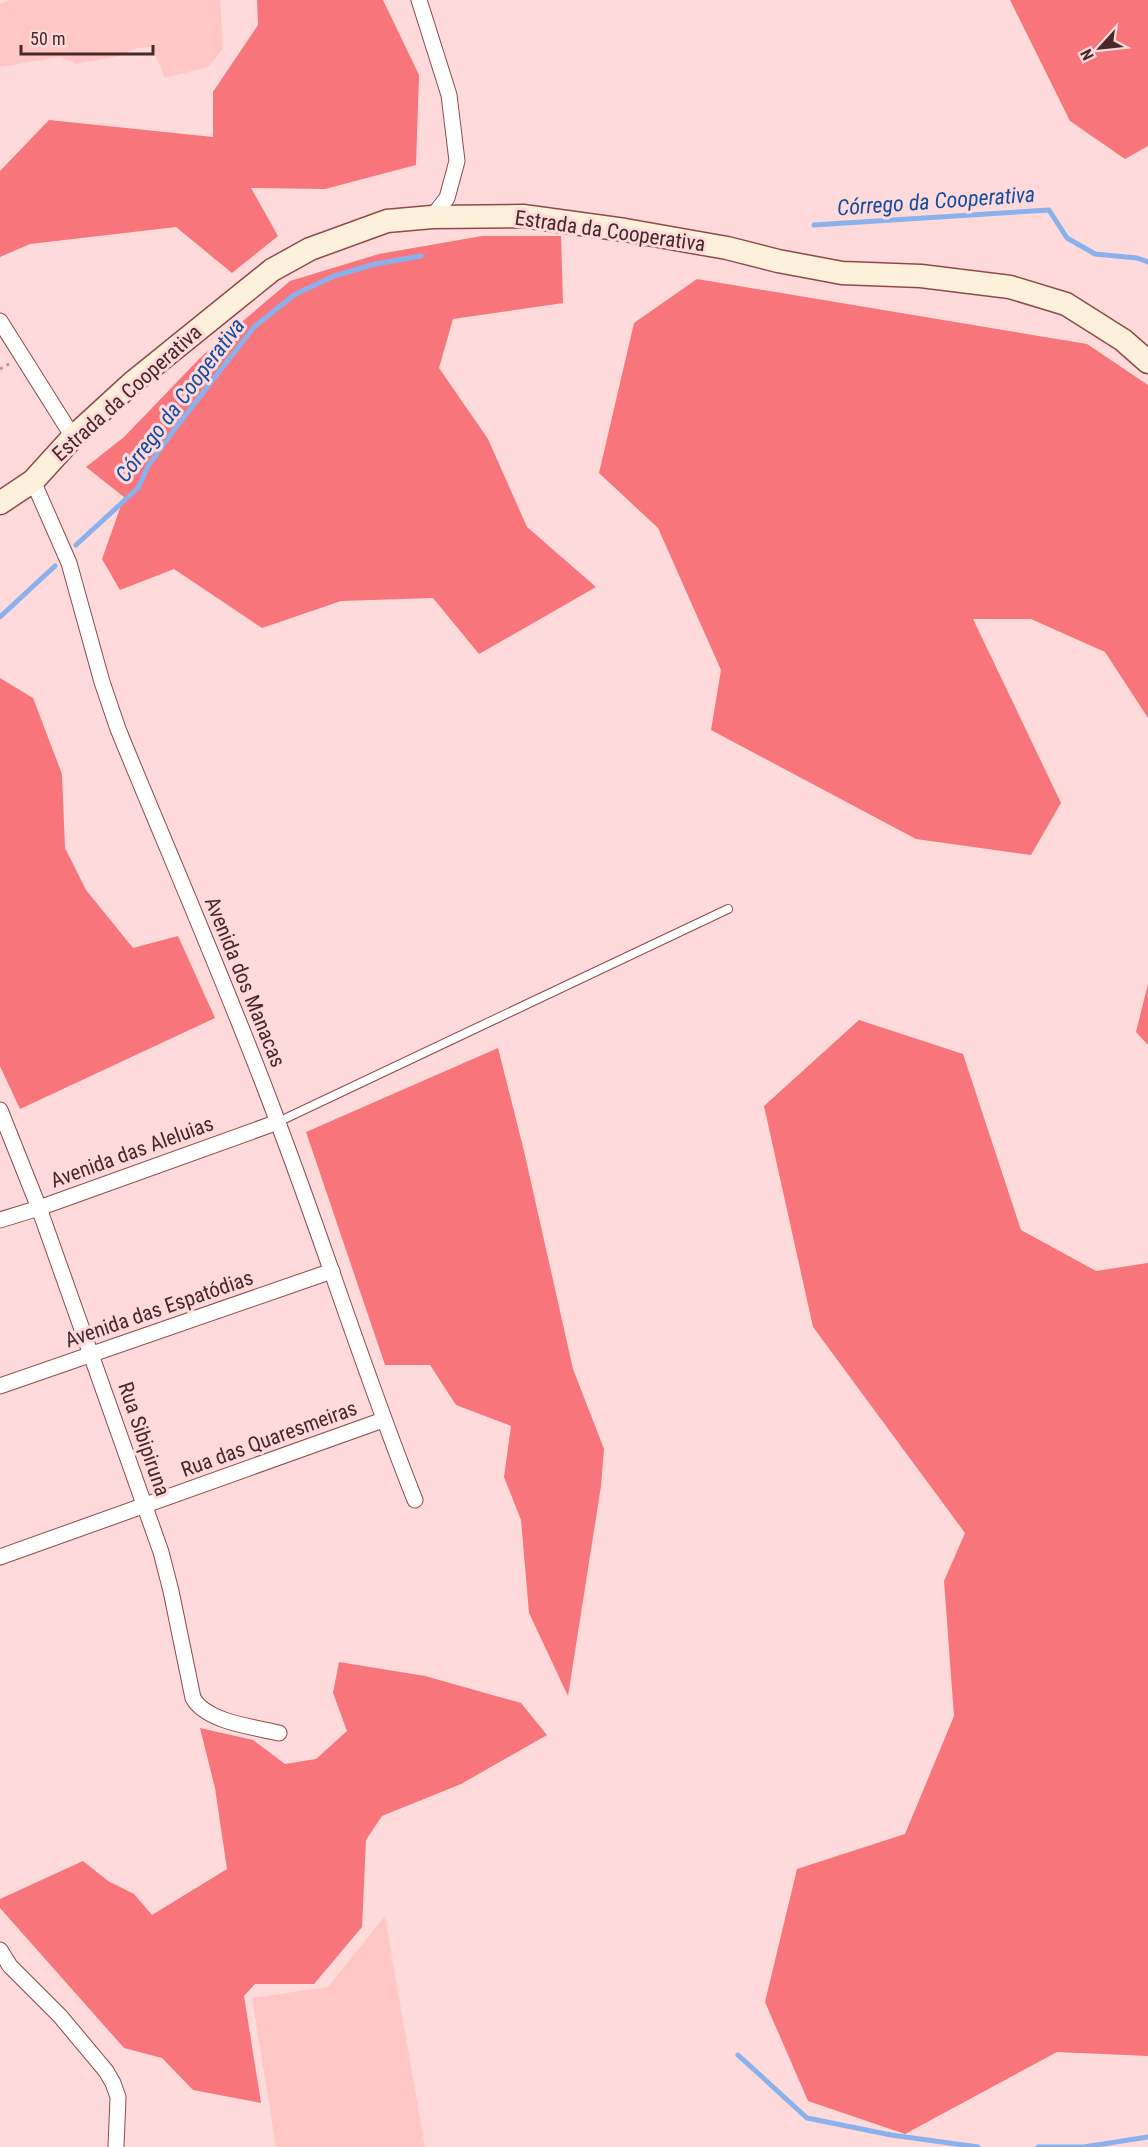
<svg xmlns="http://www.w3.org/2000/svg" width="1148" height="2147" font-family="'Roboto Condensed',sans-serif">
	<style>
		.built { fill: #ffc8c7 }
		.forest { fill: #f7757b }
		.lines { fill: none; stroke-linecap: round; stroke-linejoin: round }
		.stream { stroke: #8bb1ec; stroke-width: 5 }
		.service-casing { stroke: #8f494b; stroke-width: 10 }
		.minor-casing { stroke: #8f494b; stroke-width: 17 }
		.secondary-casing { stroke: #8f494b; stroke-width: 25 }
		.path { stroke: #bc9a9a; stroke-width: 3; stroke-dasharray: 3 4.5; stroke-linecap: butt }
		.service { stroke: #fff; stroke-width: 8 }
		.minor { stroke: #fff; stroke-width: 15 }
		.secondary { stroke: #fef1db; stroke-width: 22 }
		.labels { text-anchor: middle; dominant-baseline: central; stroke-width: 6; stroke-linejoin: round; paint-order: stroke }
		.street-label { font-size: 21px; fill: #482829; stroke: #fedbda }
		.water-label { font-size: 22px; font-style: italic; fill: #154da3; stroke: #fedbda }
	</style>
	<rect width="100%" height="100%" fill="#fedbda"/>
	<g class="built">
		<path d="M9,0H220L223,49L208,67L165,78L152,47L137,48L120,56L76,64L60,57L0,67V4Z"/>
		<path d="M385,1916L425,2147H276L252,1998L328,1987Z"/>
	</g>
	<g class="forest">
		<path d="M257,0H383L419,75L416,165L325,189L251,188L278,236L232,273L176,227L30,244L0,257V171L49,120L213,137V92L258,25Z"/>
		<path d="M1010,0H1148V146L1125,159L1070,121Z"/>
		<path d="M482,236H561L563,303L453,319L439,368L488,439L527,527L596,587L479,654L433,598L341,601L262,628L174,569L120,590L102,559L124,497L86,467L124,437L203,355L290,281L379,254Z"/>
		<path d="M697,279L1087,344L1148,385V718L1105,652L1031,619H973L1061,803L1031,855L916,839L711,730L721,670L658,528L599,473L634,323Z"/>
		<path d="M0,678L33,698L62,774L65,848L86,890L133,948L178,936L215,1018L20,1109L0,1066Z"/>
		<path d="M1148,984V1045L1136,1032Z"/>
		<path d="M859,1020L963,1054L1021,1230L1096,1271L1148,1263V2056L1057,2052L905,2134L808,2101L765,2002L797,1869L905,1834L954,1716L944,1581L965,1533L813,1327L764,1106Z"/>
		<path d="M498,1048L524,1151L573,1369L604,1449L601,1486L568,1696L529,1613L521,1520L504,1477L511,1426L456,1405L430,1365H385L306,1132Z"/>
		<path d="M339,1662L425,1676L521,1703L547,1735L461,1784L382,1816L366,1840L362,1927L314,1984H255L244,1996L261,2103L193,2090L162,2058L124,2048L0,1908V1899L83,1861L108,1881L134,1894L152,1915L227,1869L215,1788L200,1728L253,1740L285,1764L316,1759L347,1731L333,1693Z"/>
	</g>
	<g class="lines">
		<g class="stream">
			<path d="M814,225L1049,210L1067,238L1095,254L1137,258L1148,262"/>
			<path d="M76,545L138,488L148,466L174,430L254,327L294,295L334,276L375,264L421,256"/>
			<path d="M0,617L55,566"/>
			<path d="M738,2055L807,2118L891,2135L978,2147"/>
			<path d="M1038,2147H1084L1148,2137"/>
		</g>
		<defs>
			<path id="service" d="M278,1122L728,909"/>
			<g id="minor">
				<path d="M419,0L449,95L457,161L447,198L432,217"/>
				<path d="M0,321L73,437"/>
				<path d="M33,481L69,563L102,682L118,729C171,859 228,988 277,1120C325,1246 365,1375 415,1500"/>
				<path d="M0,1110L39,1208L161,1552L171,1591L193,1698C206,1722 254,1727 279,1733"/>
				<path d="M0,1220L39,1208L278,1122"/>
				<path d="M0,1386L332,1271"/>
				<path d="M0,1557L383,1420"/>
				<path d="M0,1950L10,1966L60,2016L106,2071L113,2083L118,2097L116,2147"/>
			</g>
			<path id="secondary" d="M0,503L33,481L73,437L132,383L272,270L310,249L387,221L432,217L523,216L625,230L727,248L778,261L842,273L921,276L1010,287L1066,304L1123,340L1148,362"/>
		</defs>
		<use href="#service" class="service-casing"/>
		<use href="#minor" class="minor-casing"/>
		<use href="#secondary" class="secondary-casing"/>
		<path class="path" d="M0,369L9,364"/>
		<use href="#service" class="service"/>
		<use href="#minor" class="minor"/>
		<use href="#secondary" class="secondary"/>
	</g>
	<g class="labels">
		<g class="street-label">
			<text transform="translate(610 231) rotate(8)">Estrada da Cooperativa</text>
			<text transform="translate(127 393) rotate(-42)">Estrada da Cooperativa</text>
			<text transform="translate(245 982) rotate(68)">Avenida dos Manacas</text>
			<text transform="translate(132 1152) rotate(-20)">Avenida das Aleluias</text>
			<text transform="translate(159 1309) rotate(-19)">Avenida das Espatódias</text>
			<text transform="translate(144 1439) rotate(71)">Rua Sibipiruna</text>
			<text transform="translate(269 1439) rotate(-20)">Rua das Quaresmeiras</text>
		</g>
		<g class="water-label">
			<text transform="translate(936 201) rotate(-4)">Córrego da Cooperativa</text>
			<text transform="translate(180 400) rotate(-53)">Córrego da Cooperativa</text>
		</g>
	</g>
	<g transform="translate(1100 48) rotate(243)" stroke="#fedbda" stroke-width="4.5" paint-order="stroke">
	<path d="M0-4.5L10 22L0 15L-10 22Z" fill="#482829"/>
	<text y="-9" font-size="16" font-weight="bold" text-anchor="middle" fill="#482829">N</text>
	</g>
	<path d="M21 45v9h132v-9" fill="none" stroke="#482829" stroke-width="3"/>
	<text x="30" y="45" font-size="18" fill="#482829" stroke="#fedbda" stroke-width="4.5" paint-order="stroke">50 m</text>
</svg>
